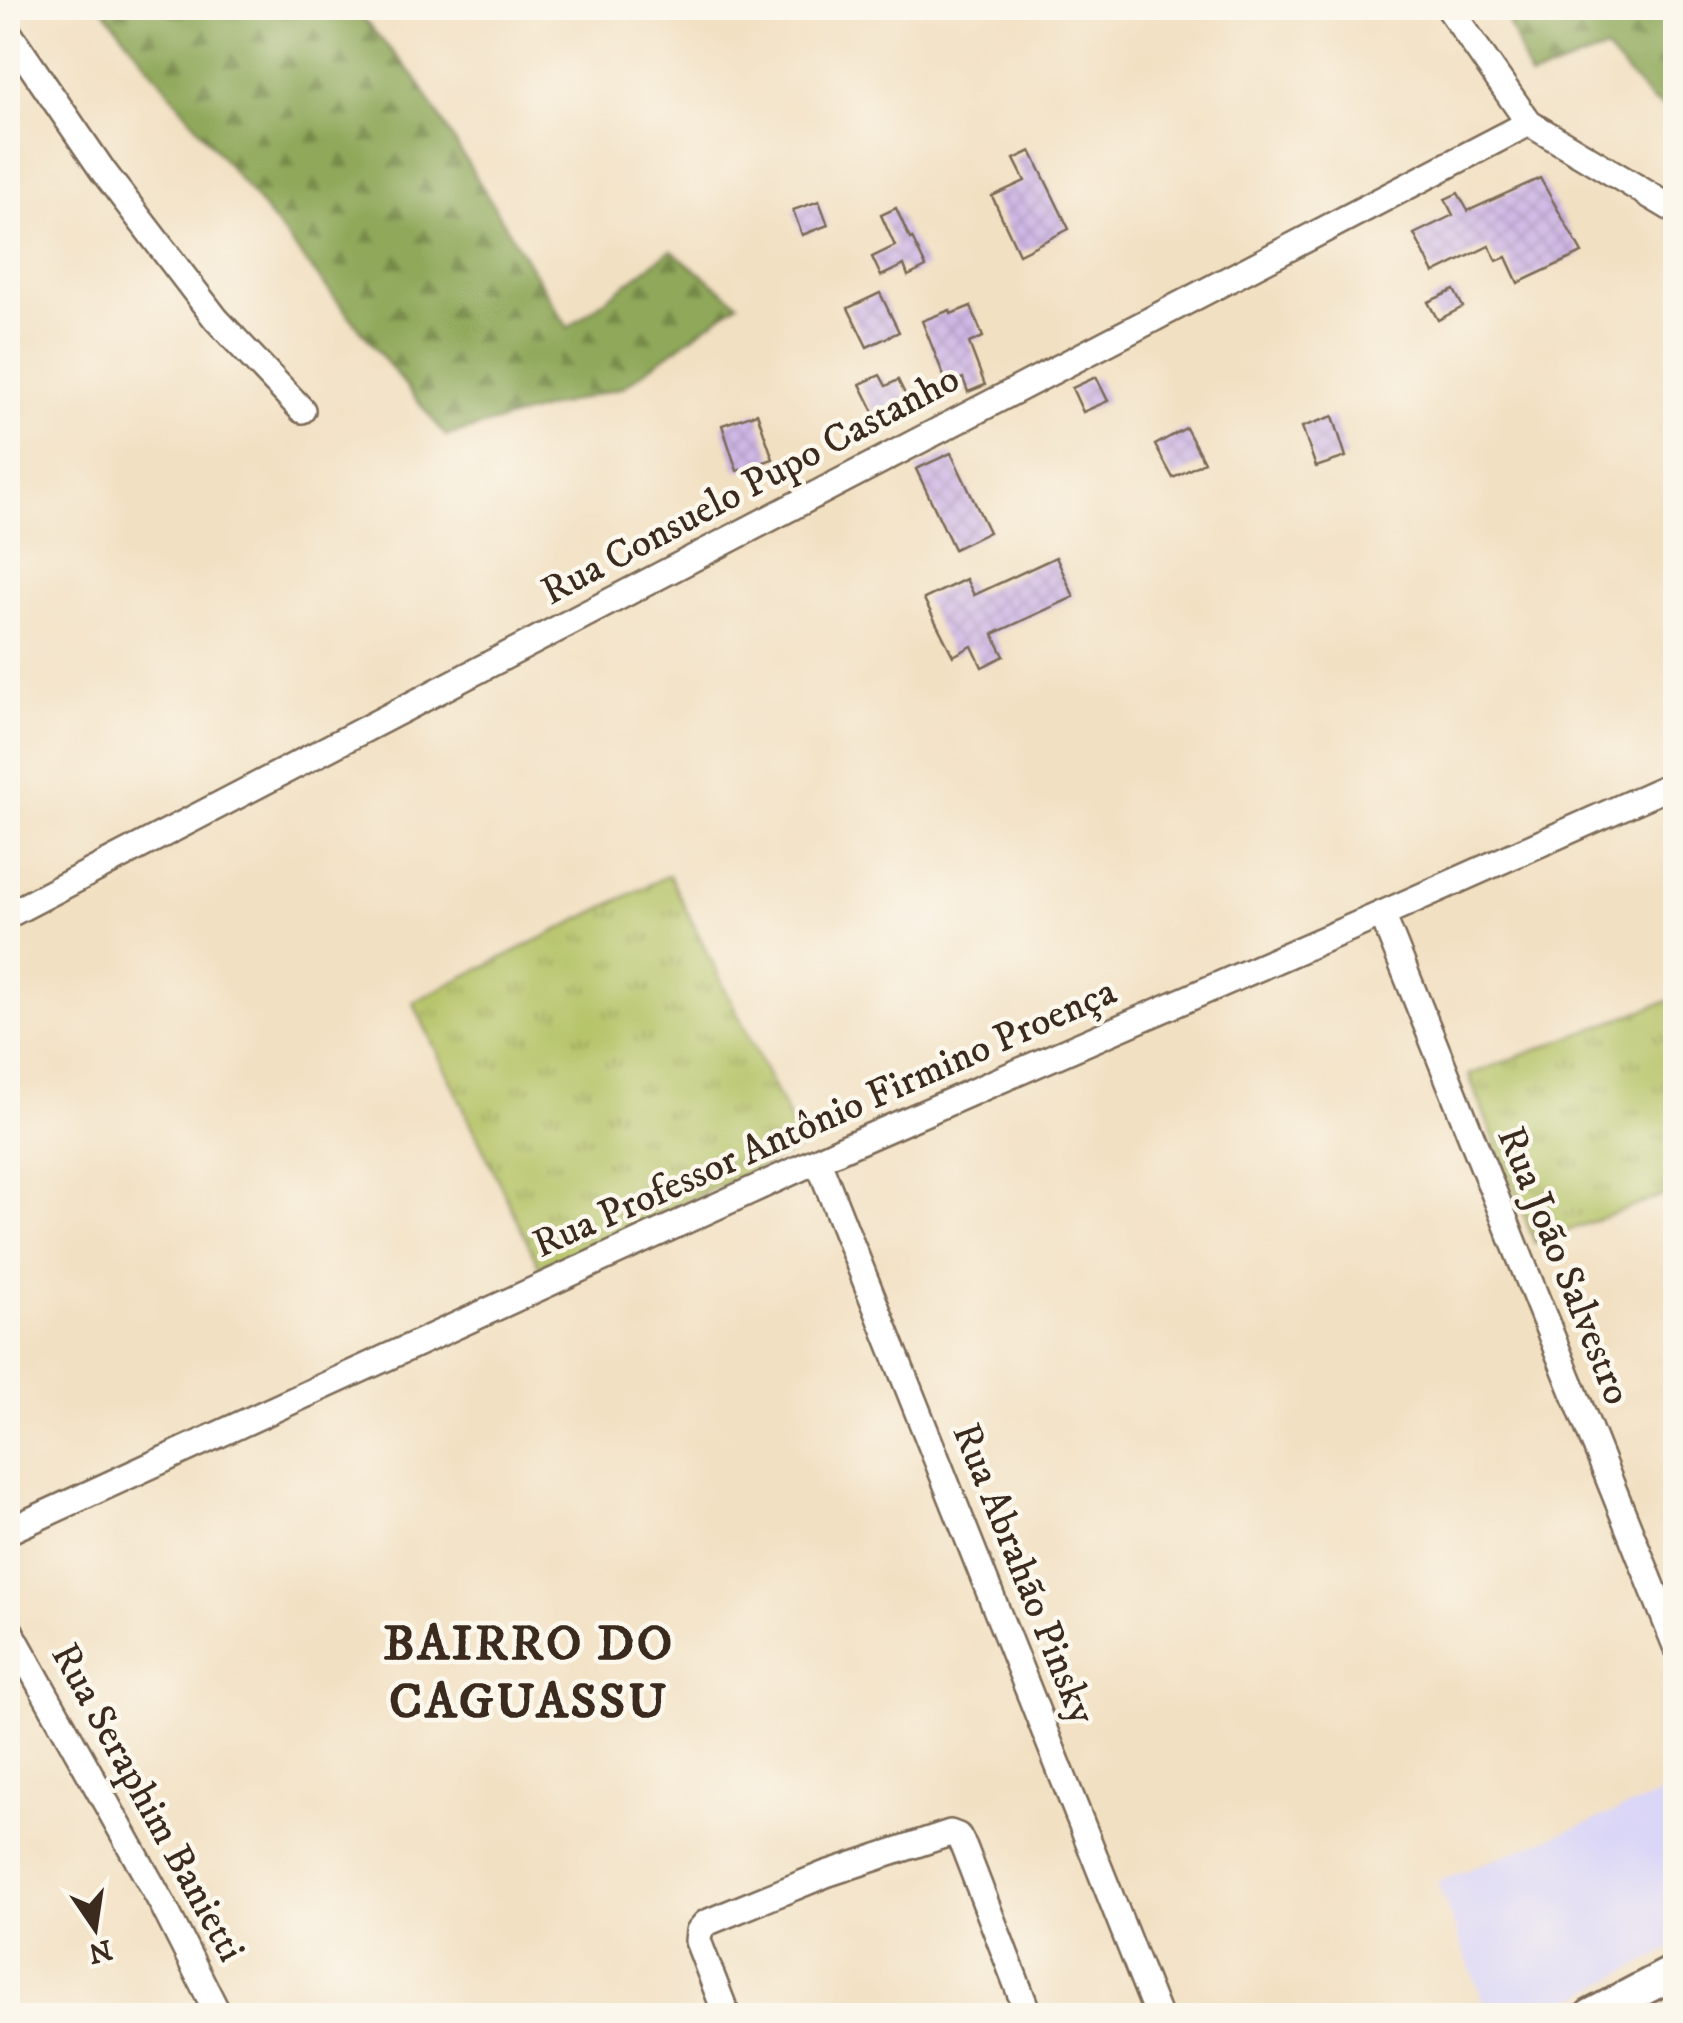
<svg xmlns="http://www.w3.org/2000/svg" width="1683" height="2023" font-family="'IM FELL DW Pica',serif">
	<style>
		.built { fill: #dad6f7 }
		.grass { fill: url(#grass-tufts); stroke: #787642; stroke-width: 2.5 }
		.forest { fill: url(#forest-firs); stroke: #65693c; stroke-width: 2.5 }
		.building { fill: url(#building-cross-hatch) }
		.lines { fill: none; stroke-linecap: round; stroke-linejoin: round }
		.minor-casing { stroke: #7b6a57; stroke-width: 30 }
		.major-casing { stroke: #7b6a57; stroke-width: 38 }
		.path { stroke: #7b6a57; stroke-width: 4; stroke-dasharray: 2.5 8; stroke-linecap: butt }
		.minor { stroke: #fff; stroke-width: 25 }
		.major { stroke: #fff; stroke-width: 32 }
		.labels { text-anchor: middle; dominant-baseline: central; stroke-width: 9; stroke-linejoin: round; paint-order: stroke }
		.street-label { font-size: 40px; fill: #3b2a1e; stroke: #fbf7ec }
		.district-label { font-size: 50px; font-weight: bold; letter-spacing: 2.5px; fill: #3b2a1e; stroke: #fbf7ec }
	</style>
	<defs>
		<pattern id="grass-tufts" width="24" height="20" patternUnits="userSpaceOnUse" patternTransform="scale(2.5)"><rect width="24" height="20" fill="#b4c265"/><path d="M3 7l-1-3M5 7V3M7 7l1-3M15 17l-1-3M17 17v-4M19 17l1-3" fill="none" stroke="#949e53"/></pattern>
		<pattern id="forest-firs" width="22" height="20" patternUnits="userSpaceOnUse" patternTransform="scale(2.5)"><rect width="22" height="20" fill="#8fa85a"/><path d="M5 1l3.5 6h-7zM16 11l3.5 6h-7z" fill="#76894a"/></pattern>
		<pattern id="building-cross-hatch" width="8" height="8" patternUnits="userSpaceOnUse" patternTransform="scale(2.5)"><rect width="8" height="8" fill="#cfb8e5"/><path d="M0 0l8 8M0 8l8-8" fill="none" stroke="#b39ec4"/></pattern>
	</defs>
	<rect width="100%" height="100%" fill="#fbf7ec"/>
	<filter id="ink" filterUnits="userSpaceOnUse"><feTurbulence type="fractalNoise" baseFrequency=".01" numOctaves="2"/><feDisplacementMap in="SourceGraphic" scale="20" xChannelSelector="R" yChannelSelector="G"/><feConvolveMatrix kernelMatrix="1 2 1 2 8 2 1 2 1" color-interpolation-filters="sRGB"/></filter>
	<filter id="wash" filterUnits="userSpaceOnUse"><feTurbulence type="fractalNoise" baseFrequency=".0048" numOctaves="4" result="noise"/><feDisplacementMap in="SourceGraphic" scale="40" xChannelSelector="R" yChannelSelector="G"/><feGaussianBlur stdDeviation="2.25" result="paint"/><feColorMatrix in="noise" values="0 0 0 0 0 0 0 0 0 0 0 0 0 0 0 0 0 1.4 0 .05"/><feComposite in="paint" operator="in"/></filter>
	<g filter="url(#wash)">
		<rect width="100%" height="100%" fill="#f2e0c2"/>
		<path class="built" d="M1675,1789V1947L1542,2015H1489L1437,1882Z"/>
		<g class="grass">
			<path d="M669,875L803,1147L540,1268L413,1002Z"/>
			<path d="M1675,998V1199L1672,1192L1535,1243L1469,1075Z"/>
		</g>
		<g class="forest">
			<path d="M102,8H353L415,77L568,328L671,250L738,303L623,387L446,436Z"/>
			<path d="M1503,8H1675V111L1652,101L1606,50L1530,78Z"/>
		</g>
		<g id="blocks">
			<g class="building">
				<path d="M1031,151L1069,229L1019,254L992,196L1025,181L1014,159Z"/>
				<path d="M1540,178L1582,253L1518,283L1506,257L1497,261L1489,246L1434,273L1414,234L1453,215L1445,199L1458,193L1468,211Z"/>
				<path d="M819,201L828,225L802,235L793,210Z"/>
				<path d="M896,208L910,239L912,238L926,267L908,276L904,265L881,276L872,257L895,246L881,215Z"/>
				<path d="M1454,290L1463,307L1438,320L1428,302Z"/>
				<path d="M880,293L899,332L867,347L848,308Z"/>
				<path d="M971,306L983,337L969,343L985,385L968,392L963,378L947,384L922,321L950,310L951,314Z"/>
				<path d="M880,375L886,386L898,380L908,400L876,416L860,384Z"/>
				<path d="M1096,377L1108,401L1083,412L1072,388Z"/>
				<path d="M757,413L773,459L737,471L722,425Z"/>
				<path d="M1333,416L1346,457L1316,467L1302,427Z"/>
				<path d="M1186,428L1204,462L1173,478L1155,445Z"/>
				<path d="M951,453L989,532L954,549L916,469Z"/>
				<path d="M1056,557L1074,597L993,634L1004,656L982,667L972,646L953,656L924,599L966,579L974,595Z"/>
			</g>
		</g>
	</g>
	<g filter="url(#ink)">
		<use href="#blocks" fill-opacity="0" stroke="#7b6a57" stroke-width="2.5"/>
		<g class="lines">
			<defs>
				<g id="minor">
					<path d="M1449,8L1529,123L1676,211"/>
					<path d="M8,32L103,171L216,319L302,410"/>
					<path d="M1382,914L1676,1646"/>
					<path d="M8,915L1529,123"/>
					<path d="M818,1161L1158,2016"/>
					<path d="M8,1531L846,1147L1382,914L1676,783"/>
					<path d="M8,1627L164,1907L219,2016"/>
					<path d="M727,2016L698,1941L699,1931L706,1923L826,1874L950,1833L958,1836L964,1847L1029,2016"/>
				</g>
				<path id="major" d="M1591,2016L1676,1971"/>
			</defs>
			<use href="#minor" class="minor-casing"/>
			<use href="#major" class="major-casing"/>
			<path class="path" d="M1655,2016L1676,2005"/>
			<use href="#minor" class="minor"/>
			<use href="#major" class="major"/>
		</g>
	</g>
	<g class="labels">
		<g class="street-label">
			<text transform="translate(751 486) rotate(-28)">Rua Consuelo Pupo Castanho</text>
			<text transform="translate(825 1119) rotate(-24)">Rua Professor Antônio Firmino Proença</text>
			<text transform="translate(1563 1266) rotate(68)">Rua João Salvestro</text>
			<text transform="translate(1023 1574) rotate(68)">Rua Abrahão Pinsky</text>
			<text transform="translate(147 1803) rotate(61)">Rua Seraphim Banietti</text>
		</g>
		<g class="district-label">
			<text x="529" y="1644">BAIRRO DO<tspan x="529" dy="58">CAGUASSU</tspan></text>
		</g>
	</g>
	<rect width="1683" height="2023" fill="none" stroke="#fbf7ec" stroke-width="40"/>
	<g transform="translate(95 1928) rotate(167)" stroke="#fbf7ec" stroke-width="8" paint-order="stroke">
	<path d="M0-8L18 38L0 25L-18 38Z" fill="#3b2a1e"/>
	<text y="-15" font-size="28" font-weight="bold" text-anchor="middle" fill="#3b2a1e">N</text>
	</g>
</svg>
